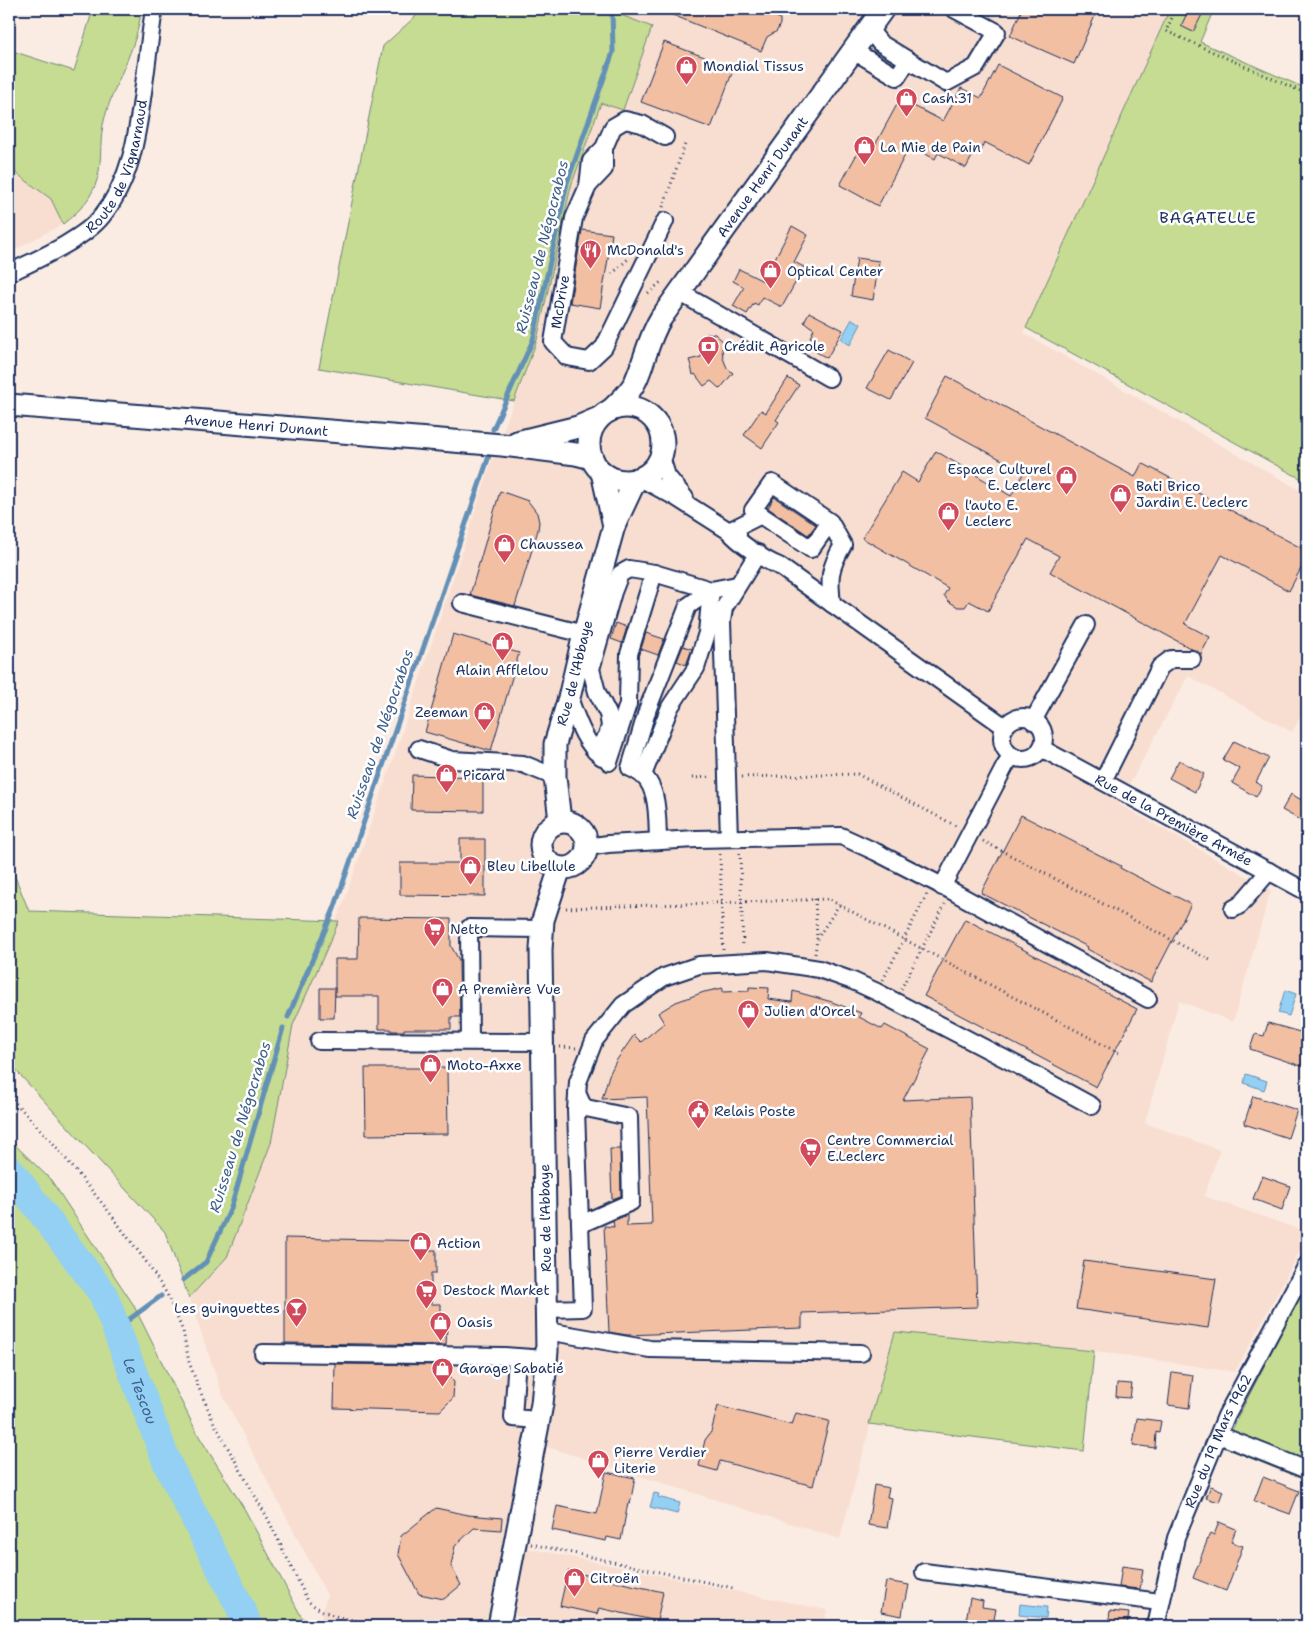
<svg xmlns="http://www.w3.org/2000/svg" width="1316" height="1635" font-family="'Shantell Sans',sans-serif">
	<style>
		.built { fill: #f8ded0 }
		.green { fill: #c6dc92; stroke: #708678 }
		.water { fill: #93d0f3; stroke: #6390b7 }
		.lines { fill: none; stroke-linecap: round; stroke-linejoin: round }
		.stream { stroke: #6390b7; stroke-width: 5 }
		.river { stroke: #93d0f3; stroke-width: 29 }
		.building { fill: #f2bfa2; stroke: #1b2f5e }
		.minor-casing { stroke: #1b2f5e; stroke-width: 20 }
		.major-casing { stroke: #1b2f5e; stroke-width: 25 }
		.path { stroke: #1b2f5e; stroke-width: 3; stroke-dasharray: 1 4; stroke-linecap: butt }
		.minor { stroke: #fff; stroke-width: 16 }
		.major { stroke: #fff; stroke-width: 21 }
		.labels { text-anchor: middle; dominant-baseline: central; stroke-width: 5; stroke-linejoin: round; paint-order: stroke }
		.poi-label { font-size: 14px; fill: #1b2f5e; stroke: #fff; text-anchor: start }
		.street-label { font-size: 14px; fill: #1b2f5e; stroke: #fff }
		.water-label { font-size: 15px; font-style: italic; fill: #3f5f8b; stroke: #fff }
		.quarter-label { font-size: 16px; letter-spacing: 1px; fill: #1b2f5e; stroke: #fff }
	</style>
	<rect width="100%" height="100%" fill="#fbece3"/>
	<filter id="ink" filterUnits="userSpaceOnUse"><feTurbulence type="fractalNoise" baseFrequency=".02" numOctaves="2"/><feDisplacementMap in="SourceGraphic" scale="10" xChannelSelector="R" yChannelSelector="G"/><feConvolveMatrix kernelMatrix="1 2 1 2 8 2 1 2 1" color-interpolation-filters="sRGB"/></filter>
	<g filter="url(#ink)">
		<g class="built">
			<path d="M620,9H1170L1024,333L1307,494V705L1292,732L1188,676L1119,804L1271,890L1233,1022L1179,1001L1145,1123L1220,1150L1204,1196L1307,1232V1238L1235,1372L1094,1351L895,1332L840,1539L547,1447L528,1548L827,1610L824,1626H605L489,1613L486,1626H319L327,1595L223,1396L189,1298L227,1257L271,1143L293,1025L343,904L399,742L492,460L537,340L571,186L601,102L623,110L652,27L620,15Z"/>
			<path d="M9,168L51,199L63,224L9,253Z"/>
		</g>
		<g class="green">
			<path d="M93,9H141C139,47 111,87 103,125C99,146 103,166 95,186C87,204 78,212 63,224L51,199L9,168V50L74,71Z"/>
			<path d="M417,9H620L621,15L652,27L623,110L601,103L571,186L537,340L514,401L319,368L383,46L416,16Z"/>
			<path d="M1170,9H1214L1200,42L1307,89V482L1026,328Z"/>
			<path d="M9,862L29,911L339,921L293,1025L271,1143L227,1257L189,1298L165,1232L9,1063Z"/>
			<path d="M9,1139L51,1180L133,1304L197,1433L245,1510L301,1616L312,1626H9Z"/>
			<path d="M1307,1282V1481L1224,1447L1239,1415Z"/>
			<path d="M895,1332L1094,1351L1084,1451L869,1424Z"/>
		</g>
		<g class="water">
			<path d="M852,319L861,324L850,345L841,339Z"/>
			<path d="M1285,990L1296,994L1289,1016L1278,1013Z"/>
			<path d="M1246,1074L1267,1081L1264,1090L1244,1083Z"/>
			<path d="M654,1493L659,1494L658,1497L680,1503L677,1514L650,1507Z"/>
			<path d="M1020,1604L1047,1607L1046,1618L1019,1615Z"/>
		</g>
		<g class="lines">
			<g class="stream">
				<path d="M493,429L533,340L567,183L613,52L612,9"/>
				<path d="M288,1017L334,909L489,456"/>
				<path d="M183,1280L206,1262L231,1208L283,1028"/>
				<path d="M116,1329L161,1296"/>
			</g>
			<path class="river" id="s1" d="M9,1169L103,1294L168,1465L242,1611L248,1626"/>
		</g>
		<g class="building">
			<path d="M658,9H778L775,16L780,19V24L777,31L767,37L761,51Z"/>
			<path d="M1022,9H1098L1074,64L1010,36Z"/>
			<path d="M1189,9H1205L1193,32L1181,26Z"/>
			<path d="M664,42L734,68L711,128L641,102Z"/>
			<path d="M998,65L1063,98L1029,165L984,142L980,152L976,149L966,168L938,153L935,159L910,146L878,206L840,185L865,139L875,145L900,99L943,121L961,88L981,98Z"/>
			<path d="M792,226L808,235L794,262L804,267L782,307L762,297L758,305L754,303L747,314L733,306L744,287L733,281L739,269L763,281Z"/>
			<path d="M582,230L612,234L600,308L570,303Z"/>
			<path d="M857,258L879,261L873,300L851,296Z"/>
			<path d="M809,312L843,330L827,358L811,349L816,340L810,337L814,329L804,322Z"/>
			<path d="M707,333L715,334L724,342L722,349L723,358L727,368L733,373L720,389L711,381L704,386L695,374L693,375L691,366L689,360L701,357Z"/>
			<path d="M889,350L912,363L891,400L867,388Z"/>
			<path d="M947,376L1135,477L1142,463L1307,551V557L1289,591L1222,555L1185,624L1210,637L1201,654L1050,572L1059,556L1028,539L988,611L969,601L965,607H958L948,601L944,595L948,588L862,538L902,472L918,482L936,451L1011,496L1024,472L925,418Z"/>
			<path d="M788,378L799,385L776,420L779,422L762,448L744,435L761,410L766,413Z"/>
			<path d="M500,491L528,501L537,513L539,522L538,530L515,606L470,595Z"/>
			<path d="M774,497L816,525L808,535L768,508Z"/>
			<path d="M616,623L627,627L622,643L611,639Z"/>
			<path d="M646,633L664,639L658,655L641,649Z"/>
			<path d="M453,634L519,653L491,751L425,732Z"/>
			<path d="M683,646L692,649L686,665L677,661Z"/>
			<path d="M1234,741L1269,758L1256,782L1262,786L1256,797L1232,783L1240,769L1223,760Z"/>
			<path d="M1179,760L1204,774L1195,792L1169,778Z"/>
			<path d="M412,775L483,777V811L411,810Z"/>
			<path d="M1291,794L1307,803V824L1282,810Z"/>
			<path d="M1021,815L1121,866L1120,868L1191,904L1151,982L1087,949L1088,947L981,893Z"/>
			<path d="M460,839H485V896L400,895V863H460Z"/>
			<path d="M359,918L451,919V946L459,960L460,1017H451V1029H404V1031H391V1029H379V996H335V959H358Z"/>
			<path d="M965,919L1137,1009L1096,1087L924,996Z"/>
			<path d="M749,987L769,988L768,999L792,1002L793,991L832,1002L861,1013L859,1017L882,1029L885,1025L930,1049L903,1100L970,1097L977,1307L802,1313V1328L627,1335L609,1332L604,1226L614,1227L613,1221L627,1215V1226L652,1225L647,1097L602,1099L609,1075L616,1061L634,1035L641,1042L664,1023L658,1013L676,1002L704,992L723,988V992L749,991Z"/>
			<path d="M320,988H335L334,1018H320Z"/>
			<path d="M1268,1023L1307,1034V1068L1250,1049L1255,1034L1264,1036Z"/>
			<path d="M365,1068H447L448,1134L366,1135Z"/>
			<path d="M1253,1096L1297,1110L1288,1138L1244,1124Z"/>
			<path d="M610,1149H620L621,1196L612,1199Z"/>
			<path d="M1262,1176L1290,1186L1282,1210L1253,1199Z"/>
			<path d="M285,1238L428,1241V1250H436V1273H431V1304H441V1315L450,1324L447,1327L446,1345L285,1343Z"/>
			<path d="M1084,1261L1216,1279L1208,1328L1076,1309Z"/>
			<path d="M335,1364L445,1365V1370L441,1369L454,1382L453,1398L440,1411L334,1408Z"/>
			<path d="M1172,1372L1193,1375L1189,1408L1168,1405Z"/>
			<path d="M1117,1383L1132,1384L1130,1398L1116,1397Z"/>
			<path d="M718,1406L792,1425L796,1413L829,1421L813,1486L720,1461L717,1471L699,1466L705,1440L711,1432Z"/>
			<path d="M1137,1418L1161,1421L1159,1433L1156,1432L1155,1448L1133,1445Z"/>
			<path d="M606,1472L635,1478L630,1504L628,1503L621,1540L607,1537L606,1541L552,1530L557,1506L597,1514Z"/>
			<path d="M1263,1477L1299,1491L1290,1514L1254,1501Z"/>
			<path d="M874,1485L889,1488L887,1497L892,1498L887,1528L868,1525Z"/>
			<path d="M1211,1486L1223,1491L1219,1502L1206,1498Z"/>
			<path d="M436,1508L468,1515L502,1518L501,1530L474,1528L455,1546L451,1566L461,1585L444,1599L419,1594L398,1554L401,1536Z"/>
			<path d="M1219,1522L1236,1529L1231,1542L1243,1546L1226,1591L1193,1578L1210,1533L1214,1535Z"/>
			<path d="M1122,1566L1143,1569L1140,1589L1119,1587Z"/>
			<path d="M568,1571L663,1592L657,1621L599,1608L597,1614L560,1606Z"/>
			<path d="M886,1581L909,1585L906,1600H904L902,1616L881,1612Z"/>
			<path d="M970,1598L983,1601L982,1607L996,1609L993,1625L966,1620Z"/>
			<path d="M1110,1611L1129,1613L1127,1626H1108Z"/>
		</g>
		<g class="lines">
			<defs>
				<g id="minor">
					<path d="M868,28L880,43L946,83L976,67L997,32L954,9"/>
					<path d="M851,52L864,57L897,77L908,60"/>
					<path d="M588,186L604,169V148"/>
					<path id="s2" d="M665,221L604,347L589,361L567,357L553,342L574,218L588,186L591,161L604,148L613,127L625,120L642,124L665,137"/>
					<path id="s3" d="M9,273C36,260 84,239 102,216C131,180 137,136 143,92C147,64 150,36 154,9"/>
					<path d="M679,292L829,378"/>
					<path d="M661,457L667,476L685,498"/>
					<path d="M640,478L677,498L729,531L738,534"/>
					<path d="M830,522L811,549L753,510L772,483L830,522L843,545C829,569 829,577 832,604"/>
					<path d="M729,531C739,543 764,560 779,566L1005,727"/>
					<path d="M729,531L761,515"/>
					<path d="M462,603L584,634"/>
					<path d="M569,698C577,719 584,743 602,757"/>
					<circle cx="1023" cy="738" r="21"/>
					<path d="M1033,721L1086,625"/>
					<path id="s4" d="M1041,748L1307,892"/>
					<path d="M419,749L452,760L523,764L555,777"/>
					<path d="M595,751L607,736L610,726L608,714L597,692L591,669L613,592L620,574L629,569L654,573L711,590"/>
					<path d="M609,762L628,704L629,654L654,573"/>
					<path d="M630,768L648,708L688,606L711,590L737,585"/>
					<path d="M634,770C660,780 657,818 658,841"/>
					<path d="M643,775L670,707L696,668L707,633L711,590"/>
					<path d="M1103,781L1160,667L1171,659H1192"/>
					<path d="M729,838L722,621L724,608L758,553"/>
					<path d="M587,847L608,844L696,839L841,836L876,852L952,891L1148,999"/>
					<path d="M942,887L1005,766L1012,756"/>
					<path d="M1233,909L1240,905L1269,871"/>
					<path d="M319,1041L542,1042"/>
					<path d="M470,1041L469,928L542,929"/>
					<path d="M577,1093L582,1104L586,1108L629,1117L631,1202L581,1224"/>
					<path d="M547,1309L583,1308L576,1110L578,1082L594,1041L623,1005L664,977L699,965L767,961L819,969L853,981L877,992L1019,1066L1092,1106"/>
					<path d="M547,1331L650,1349L861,1353"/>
					<path d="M263,1353L504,1356L546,1359"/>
					<path d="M517,1357L513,1418L538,1420"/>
					<path d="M1219,1435L1307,1470"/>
					<path d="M924,1572L1160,1602"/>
					<path id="s5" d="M1156,1626L1176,1538L1226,1416L1307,1265"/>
				</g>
				<g id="major">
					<path id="s6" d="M9,405L502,445L576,454L592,458"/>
					<circle cx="626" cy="444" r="37"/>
					<path id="s7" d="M611,410C620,401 631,392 636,380C645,360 649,337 661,318L883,9"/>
					<path d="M517,442L578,427L599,418"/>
					<path d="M602,472L614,526"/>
					<path id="s8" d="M560,821L555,777V744L569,698L584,634L614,526L636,479"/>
					<circle cx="564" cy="845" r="23"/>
					<path d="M499,1626L542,1404L547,1351L541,950L543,920L560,868"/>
				</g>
			</defs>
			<use href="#minor" class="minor-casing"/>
			<use href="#major" class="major-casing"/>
			<g class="path">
				<path d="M1176,9L1166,31L1307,94"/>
				<path d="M663,207L685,144"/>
				<path d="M612,274L628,259"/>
				<path d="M648,293L661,282"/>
				<path d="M742,777L857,774L958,827"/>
				<path d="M692,778L712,777"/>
				<path d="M983,841L1210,960"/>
				<path d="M740,853L743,947"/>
				<path d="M720,854L723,950"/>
				<path d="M815,899L817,939"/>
				<path d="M566,908L828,899L1119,1053"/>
				<path d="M815,954L817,939L839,905"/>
				<path d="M883,980L927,894"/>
				<path d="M901,989L945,904"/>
				<path d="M560,1047L577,1048"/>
				<path d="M9,1096L53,1143L106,1208L147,1263L167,1294L183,1331L189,1362L198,1386L214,1423L268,1519L308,1601C334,1624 373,1621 406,1626"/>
				<path d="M531,1544L733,1588"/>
			</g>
			<use href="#minor" class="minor"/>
			<use href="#major" class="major"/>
		</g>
	</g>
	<defs>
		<symbol id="shop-pin" viewBox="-11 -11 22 30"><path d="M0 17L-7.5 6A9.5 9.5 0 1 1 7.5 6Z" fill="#d1495b" stroke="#fff"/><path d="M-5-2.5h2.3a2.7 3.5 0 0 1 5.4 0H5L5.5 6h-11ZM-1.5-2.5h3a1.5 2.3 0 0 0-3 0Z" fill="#fff"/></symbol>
		<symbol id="restaurant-pin" viewBox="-11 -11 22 30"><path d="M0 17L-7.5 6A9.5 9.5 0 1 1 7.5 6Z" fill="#d1495b" stroke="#fff"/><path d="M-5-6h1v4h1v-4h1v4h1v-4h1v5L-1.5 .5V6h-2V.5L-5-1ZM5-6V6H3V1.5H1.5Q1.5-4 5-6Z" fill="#fff"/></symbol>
		<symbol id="bank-pin" viewBox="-11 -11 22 30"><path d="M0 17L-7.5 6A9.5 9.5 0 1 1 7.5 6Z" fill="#d1495b" stroke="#fff"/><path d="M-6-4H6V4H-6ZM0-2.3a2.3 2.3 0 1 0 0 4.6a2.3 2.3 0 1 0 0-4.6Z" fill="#fff"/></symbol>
		<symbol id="supermarket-pin" viewBox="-11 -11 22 30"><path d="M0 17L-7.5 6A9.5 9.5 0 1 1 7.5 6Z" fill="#d1495b" stroke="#fff"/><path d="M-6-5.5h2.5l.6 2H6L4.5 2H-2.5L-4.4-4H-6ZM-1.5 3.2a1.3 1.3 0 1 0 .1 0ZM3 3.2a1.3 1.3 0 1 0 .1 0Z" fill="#fff"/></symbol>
		<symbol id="civic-pin" viewBox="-11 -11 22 30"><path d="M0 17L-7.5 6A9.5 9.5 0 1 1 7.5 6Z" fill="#d1495b" stroke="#fff"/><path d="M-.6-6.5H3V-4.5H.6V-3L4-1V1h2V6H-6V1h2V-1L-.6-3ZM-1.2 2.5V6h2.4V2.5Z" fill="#fff"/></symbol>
		<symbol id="bar-pin" viewBox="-11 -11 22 30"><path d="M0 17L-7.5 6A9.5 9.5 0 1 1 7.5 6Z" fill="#d1495b" stroke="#fff"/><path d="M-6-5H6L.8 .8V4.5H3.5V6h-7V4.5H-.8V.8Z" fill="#fff"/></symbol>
	</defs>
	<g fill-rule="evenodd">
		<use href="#shop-pin" x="674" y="54" width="25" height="34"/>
		<use href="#shop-pin" x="894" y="86" width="25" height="34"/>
		<use href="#shop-pin" x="852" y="134" width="25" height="34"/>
		<use href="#restaurant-pin" x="578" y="238" width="25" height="34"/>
		<use href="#shop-pin" x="758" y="258" width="25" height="34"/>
		<use href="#bank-pin" x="696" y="334" width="25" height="34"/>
		<use href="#shop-pin" x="1054" y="464" width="25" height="34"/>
		<use href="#shop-pin" x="1108" y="482" width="25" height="34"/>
		<use href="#shop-pin" x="936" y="500" width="25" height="34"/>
		<use href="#shop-pin" x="492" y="532" width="25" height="34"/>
		<use href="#shop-pin" x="490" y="630" width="25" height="34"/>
		<use href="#shop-pin" x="472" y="700" width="25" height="34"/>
		<use href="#shop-pin" x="434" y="762" width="25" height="34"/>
		<use href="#shop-pin" x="458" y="854" width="25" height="34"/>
		<use href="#supermarket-pin" x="422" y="916" width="25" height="34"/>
		<use href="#shop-pin" x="430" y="976" width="25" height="34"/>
		<use href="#shop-pin" x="736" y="998" width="25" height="34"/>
		<use href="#shop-pin" x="418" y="1052" width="25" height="34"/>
		<use href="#civic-pin" x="686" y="1098" width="25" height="34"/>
		<use href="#supermarket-pin" x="798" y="1136" width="25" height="34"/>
		<use href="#shop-pin" x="408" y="1230" width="25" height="34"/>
		<use href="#supermarket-pin" x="414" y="1278" width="25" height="34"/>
		<use href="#bar-pin" x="284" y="1296" width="25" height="34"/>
		<use href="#shop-pin" x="428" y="1310" width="25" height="34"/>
		<use href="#shop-pin" x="430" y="1356" width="25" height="34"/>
		<use href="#shop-pin" x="586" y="1448" width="25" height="34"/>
		<use href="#shop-pin" x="562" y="1566" width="25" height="34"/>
	</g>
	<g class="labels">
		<g class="poi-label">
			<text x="703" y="66">Mondial Tissus</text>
			<text x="922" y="98">Cash.31</text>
			<text x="880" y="147">La Mie de Pain</text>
			<text x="607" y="250">McDonald's</text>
			<text x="787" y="271">Optical Center</text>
			<text x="724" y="346">Crédit Agricole</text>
			<text x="1051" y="469" text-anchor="end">Espace Culturel<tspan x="1051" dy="16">E. Leclerc</tspan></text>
			<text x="1136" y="486">Bati Brico<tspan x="1136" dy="16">Jardin E. Leclerc</tspan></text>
			<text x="965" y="505">l'auto E.<tspan x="965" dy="16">Leclerc</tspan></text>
			<text x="520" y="544">Chaussea</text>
			<text x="502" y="670" text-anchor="middle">Alain Afflelou</text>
			<text x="468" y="712" text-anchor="end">Zeeman</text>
			<text x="463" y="775">Picard</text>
			<text x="487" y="866">Bleu Libellule</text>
			<text x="450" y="929">Netto</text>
			<text x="458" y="989">A Première Vue</text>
			<text x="764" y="1011">Julien d'Orcel</text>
			<text x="447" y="1065">Moto-Axxe</text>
			<text x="714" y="1111">Relais Poste</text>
			<text x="827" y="1140">Centre Commercial<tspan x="827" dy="16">E.Leclerc</tspan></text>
			<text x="437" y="1243">Action</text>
			<text x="443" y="1290">Destock Market</text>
			<text x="280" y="1308" text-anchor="end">Les guinguettes</text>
			<text x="457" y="1322">Oasis</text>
			<text x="459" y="1368">Garage Sabatié</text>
			<text x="614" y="1452">Pierre Verdier<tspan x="614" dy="16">Literie</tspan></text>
			<text x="590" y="1578">Citroën</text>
		</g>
		<g class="street-label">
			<text stroke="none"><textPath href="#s3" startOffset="162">Route de Vignarnaud</textPath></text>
			<text stroke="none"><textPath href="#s7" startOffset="280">Avenue Henri Dunant</textPath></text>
			<text stroke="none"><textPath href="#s2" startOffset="244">McDrive</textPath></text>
			<text stroke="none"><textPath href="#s6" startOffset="248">Avenue Henri Dunant</textPath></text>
			<text stroke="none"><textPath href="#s8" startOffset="151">Rue de l'Abbaye</textPath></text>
			<text stroke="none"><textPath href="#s4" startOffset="151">Rue de la Première Armée</textPath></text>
			<text transform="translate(545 1218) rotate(-91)">Rue de l'Abbaye</text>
			<text stroke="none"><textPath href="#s5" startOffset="196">Rue du 19 Mars 1962</textPath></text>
		</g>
		<g class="water-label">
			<text transform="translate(542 247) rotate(-76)">Ruisseau de Négocrabos</text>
			<text transform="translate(380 734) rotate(-71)">Ruisseau de Négocrabos</text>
			<text transform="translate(240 1127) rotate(-73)">Ruisseau de Négocrabos</text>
			<text stroke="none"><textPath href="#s1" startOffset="260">Le Tescou</textPath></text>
		</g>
		<g class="quarter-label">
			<text x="1208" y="217">BAGATELLE</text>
		</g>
	</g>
	<rect width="1316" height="1635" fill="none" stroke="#fff" stroke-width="30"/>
	<rect x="15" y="15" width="1286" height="1605" fill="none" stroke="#1b2f5e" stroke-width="2" filter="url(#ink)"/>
</svg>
